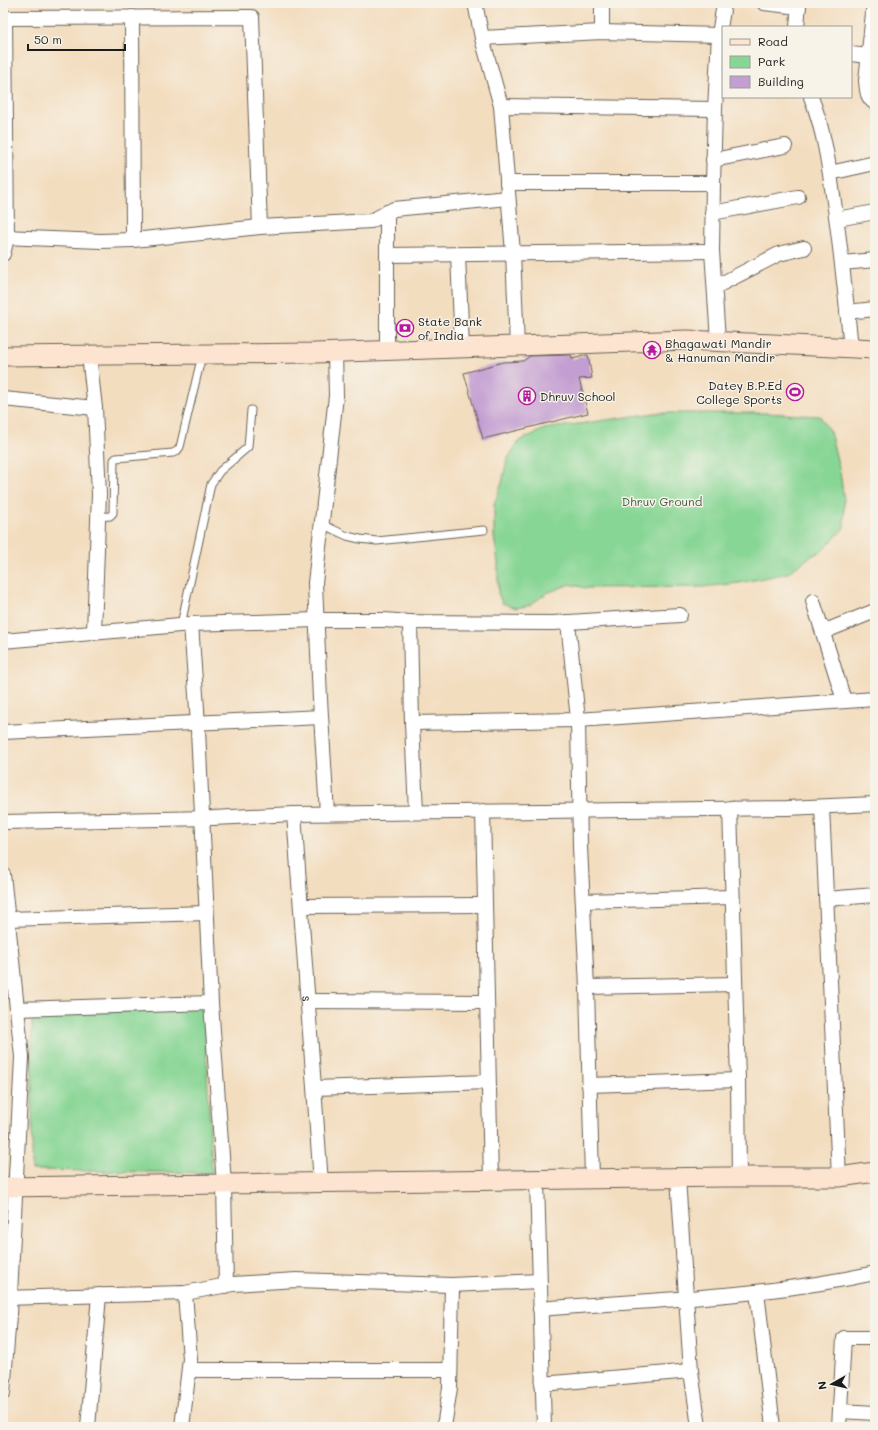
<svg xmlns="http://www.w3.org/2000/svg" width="878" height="1430" font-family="Mali,sans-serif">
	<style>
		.green { fill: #88d695; stroke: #527958 }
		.building { fill: #c39ed2 }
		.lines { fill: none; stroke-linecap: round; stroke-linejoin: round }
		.lane-casing { stroke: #676055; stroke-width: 9 }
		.street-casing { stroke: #676055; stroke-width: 16 }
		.secondary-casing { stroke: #676055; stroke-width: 21 }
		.lane { stroke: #fff; stroke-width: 7 }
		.street { stroke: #fff; stroke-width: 14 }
		.secondary { stroke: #fde4d1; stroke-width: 19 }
		.labels { text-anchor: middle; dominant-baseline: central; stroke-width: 3; stroke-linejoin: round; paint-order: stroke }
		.poi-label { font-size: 12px; fill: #1c1c1c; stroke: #f7f3e8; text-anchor: start }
		.park-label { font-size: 12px; fill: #425d46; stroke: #f7f3e8 }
		.street-label { font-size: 12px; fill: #1c1c1c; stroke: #f7f3e8 }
	</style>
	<rect width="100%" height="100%" fill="#f7f3e8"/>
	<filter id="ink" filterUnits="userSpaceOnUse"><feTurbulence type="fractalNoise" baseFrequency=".025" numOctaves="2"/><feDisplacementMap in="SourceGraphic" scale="8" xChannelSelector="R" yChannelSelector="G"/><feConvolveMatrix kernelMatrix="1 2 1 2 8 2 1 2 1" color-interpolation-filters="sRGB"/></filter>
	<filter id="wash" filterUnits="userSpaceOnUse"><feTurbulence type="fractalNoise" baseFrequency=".012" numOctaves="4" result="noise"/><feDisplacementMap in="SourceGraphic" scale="16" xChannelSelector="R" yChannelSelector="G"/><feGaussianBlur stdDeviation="0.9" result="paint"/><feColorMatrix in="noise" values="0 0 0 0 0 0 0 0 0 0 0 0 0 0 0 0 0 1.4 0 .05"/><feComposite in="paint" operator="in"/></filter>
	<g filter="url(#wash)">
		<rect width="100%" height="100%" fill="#f3ddbf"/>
		<g class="green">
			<path d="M655,413H766L820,416L830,432L840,472L844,500V528L823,550L810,557L788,573L764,578L739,583L703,587L585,588L570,584L547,593L530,605L516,608L502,603L498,593V562L494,537V504L502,483L507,460L519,441L544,429Z"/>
			<path d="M204,1007L212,1173L32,1170V1015Z"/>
		</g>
		<g id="blocks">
			<path class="building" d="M571,355L572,359L588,355L592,378L579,379L588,413L483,439L464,373L503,362L523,361L530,356Z"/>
		</g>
	</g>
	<g filter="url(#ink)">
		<use href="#blocks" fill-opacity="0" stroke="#676055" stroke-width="1"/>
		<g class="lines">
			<defs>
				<g id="lane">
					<path d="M98,517L110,516L113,513L114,460L116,458L173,453L177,451L180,447L202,355"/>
					<path d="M322,524L347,536L360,539L377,541L484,530"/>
					<path d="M181,625L211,484L220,471L248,447L251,410"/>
				</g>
				<g id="street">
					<path d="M475,3L482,38L602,32L719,35"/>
					<path d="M764,3L799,7"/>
					<path d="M874,3L866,81C867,91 867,98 875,103"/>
					<path d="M132,17L133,240"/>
					<path d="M3,18L252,17L260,227"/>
					<path d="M797,27L799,3"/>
					<path d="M602,32V3"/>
					<path d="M482,38L501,106L513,253L517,346"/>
					<path d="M851,54L868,56"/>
					<path d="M811,97C824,130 829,166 834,202C841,250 846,299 851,348"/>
					<path d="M501,106L715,109"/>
					<path d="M713,160L785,146"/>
					<path d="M830,173L875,163"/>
					<path d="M507,183H713"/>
					<path d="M387,212V351"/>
					<path d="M712,213L798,197"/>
					<path d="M837,219L875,212"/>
					<path d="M3,237L101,241L133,240L260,227L371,221L394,209L508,198"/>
					<path d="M3,254L7,238L5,18"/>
					<path d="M388,255L712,251"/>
					<path d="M458,255L462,348"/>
					<path d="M842,263L875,260"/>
					<path d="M715,287L779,254L804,248"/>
					<path d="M847,312L875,309"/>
					<path d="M718,341L712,251L713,183L715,109L719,35L724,3"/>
					<path d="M89,355L95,408L99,494L94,632"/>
					<path d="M3,399L95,408"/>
					<path d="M813,601L844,700"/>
					<path d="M410,622L412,723L416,812"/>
					<path d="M568,622L578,720L580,847L587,987L592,1179"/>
					<path d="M191,624L317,620H384L410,622L553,623L680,615"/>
					<path d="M823,632L875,611"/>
					<path d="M3,641L191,624L197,709L211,1003L224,1184L226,1286"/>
					<path d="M412,723L578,720L875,699"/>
					<path d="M3,732L321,717"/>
					<path d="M822,807L839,1177"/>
					<path d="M730,808L738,1080L739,1178"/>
					<path d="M483,811L491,1181"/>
					<path d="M327,813L320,699L315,583L336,396L335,352"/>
					<path id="s1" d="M294,814L321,1183"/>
					<path d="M3,822L213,818L294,814L787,808L875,804"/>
					<path d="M3,874L22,1057L9,1315L3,1393"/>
					<path d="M826,899L875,895"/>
					<path d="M583,901L732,897"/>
					<path d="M301,906L485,905"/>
					<path d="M8,919L206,913"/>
					<path d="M587,987L735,984"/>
					<path d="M308,1001L487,1002"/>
					<path d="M17,1009L211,1003"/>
					<path d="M589,1085L738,1080"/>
					<path d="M315,1088L488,1082"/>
					<path d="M678,1178L691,1371L699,1427"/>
					<path d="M537,1180L544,1427"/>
					<path d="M757,1292L773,1427"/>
					<path d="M3,1298L185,1293L233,1284L296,1280L452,1285L539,1281"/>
					<path d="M540,1309C652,1300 765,1297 875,1273"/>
					<path d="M189,1370H450"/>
					<path d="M542,1384L691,1371"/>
					<path d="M840,1411L875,1413"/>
					<path d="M88,1427L99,1295"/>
					<path d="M182,1427L190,1359L185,1293"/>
					<path d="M444,1427L450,1388L452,1285"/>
					<path d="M839,1427L844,1338H875"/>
				</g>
				<g id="secondary">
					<path d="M3,356L315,353L687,340L875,349"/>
					<path d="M3,1187L725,1177H839L875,1172"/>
				</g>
			</defs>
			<use href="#lane" class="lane-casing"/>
			<use href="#street" class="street-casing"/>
			<use href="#secondary" class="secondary-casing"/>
			<use href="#lane" class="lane"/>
			<use href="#street" class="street"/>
			<use href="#secondary" class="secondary"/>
		</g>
	</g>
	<defs>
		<symbol id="bank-ring" viewBox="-11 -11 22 22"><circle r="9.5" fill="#f7f3e8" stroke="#b5179e" stroke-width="1.5"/><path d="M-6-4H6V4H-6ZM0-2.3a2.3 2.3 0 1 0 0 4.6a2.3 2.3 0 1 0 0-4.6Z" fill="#b5179e"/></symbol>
		<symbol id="temple-ring" viewBox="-11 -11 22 22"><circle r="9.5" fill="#f7f3e8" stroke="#b5179e" stroke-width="1.5"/><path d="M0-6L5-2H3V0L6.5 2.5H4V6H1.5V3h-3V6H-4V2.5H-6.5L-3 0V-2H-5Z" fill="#b5179e"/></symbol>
		<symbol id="stadium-ring" viewBox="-11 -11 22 22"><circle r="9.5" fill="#f7f3e8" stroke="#b5179e" stroke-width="1.5"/><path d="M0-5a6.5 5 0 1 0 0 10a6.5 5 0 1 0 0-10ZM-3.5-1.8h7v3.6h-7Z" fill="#b5179e"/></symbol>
		<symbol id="building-ring" viewBox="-11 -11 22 22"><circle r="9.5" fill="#f7f3e8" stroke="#b5179e" stroke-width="1.5"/><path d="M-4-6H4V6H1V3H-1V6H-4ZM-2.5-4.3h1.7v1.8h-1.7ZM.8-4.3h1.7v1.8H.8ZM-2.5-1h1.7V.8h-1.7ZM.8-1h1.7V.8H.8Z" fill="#b5179e"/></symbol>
	</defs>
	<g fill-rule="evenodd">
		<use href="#bank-ring" x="395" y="318" width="20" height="20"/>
		<use href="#temple-ring" x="642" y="340" width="20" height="20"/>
		<use href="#stadium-ring" x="785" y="382" width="20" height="20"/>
		<use href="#building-ring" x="517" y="386" width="20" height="20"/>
	</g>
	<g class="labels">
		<g class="poi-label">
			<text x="418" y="321">State Bank<tspan x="418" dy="14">of India</tspan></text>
			<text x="665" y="343">Bhagawati Mandir<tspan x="665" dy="14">&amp; Hanuman Mandir</tspan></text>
			<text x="782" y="385" text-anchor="end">Datey B.P.Ed<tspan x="782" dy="14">College Sports</tspan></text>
			<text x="540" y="396">Dhruv School</text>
		</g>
		<g class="park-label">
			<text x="662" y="501">Dhruv Ground</text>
		</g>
		<g class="street-label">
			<text stroke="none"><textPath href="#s1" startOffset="185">s</textPath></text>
		</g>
	</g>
	<rect width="878" height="1430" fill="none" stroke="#f7f3e8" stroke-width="16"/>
	<rect x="722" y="26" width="130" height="72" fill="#f7f3e8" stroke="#9f9d96"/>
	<rect x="730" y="39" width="20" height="6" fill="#fde4d1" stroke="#9f9d96"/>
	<text x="758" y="46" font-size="12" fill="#1c1c1c">Road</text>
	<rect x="730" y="56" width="20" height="12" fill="#88d695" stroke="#9f9d96"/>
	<text x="758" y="66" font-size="12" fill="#1c1c1c">Park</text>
	<rect x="730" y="76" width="20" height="12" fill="#c39ed2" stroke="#9f9d96"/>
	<text x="758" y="86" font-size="12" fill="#1c1c1c">Building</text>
	<g transform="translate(832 1384) rotate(262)" stroke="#f7f3e8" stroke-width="3" paint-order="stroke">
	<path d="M0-3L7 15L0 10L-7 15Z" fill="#1c1c1c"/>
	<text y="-6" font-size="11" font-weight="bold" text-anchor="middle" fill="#1c1c1c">N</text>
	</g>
	<path d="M28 44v6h97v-6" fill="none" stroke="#1c1c1c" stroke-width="2"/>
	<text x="34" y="44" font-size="12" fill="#1c1c1c" stroke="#f7f3e8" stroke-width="3" paint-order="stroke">50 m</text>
</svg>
